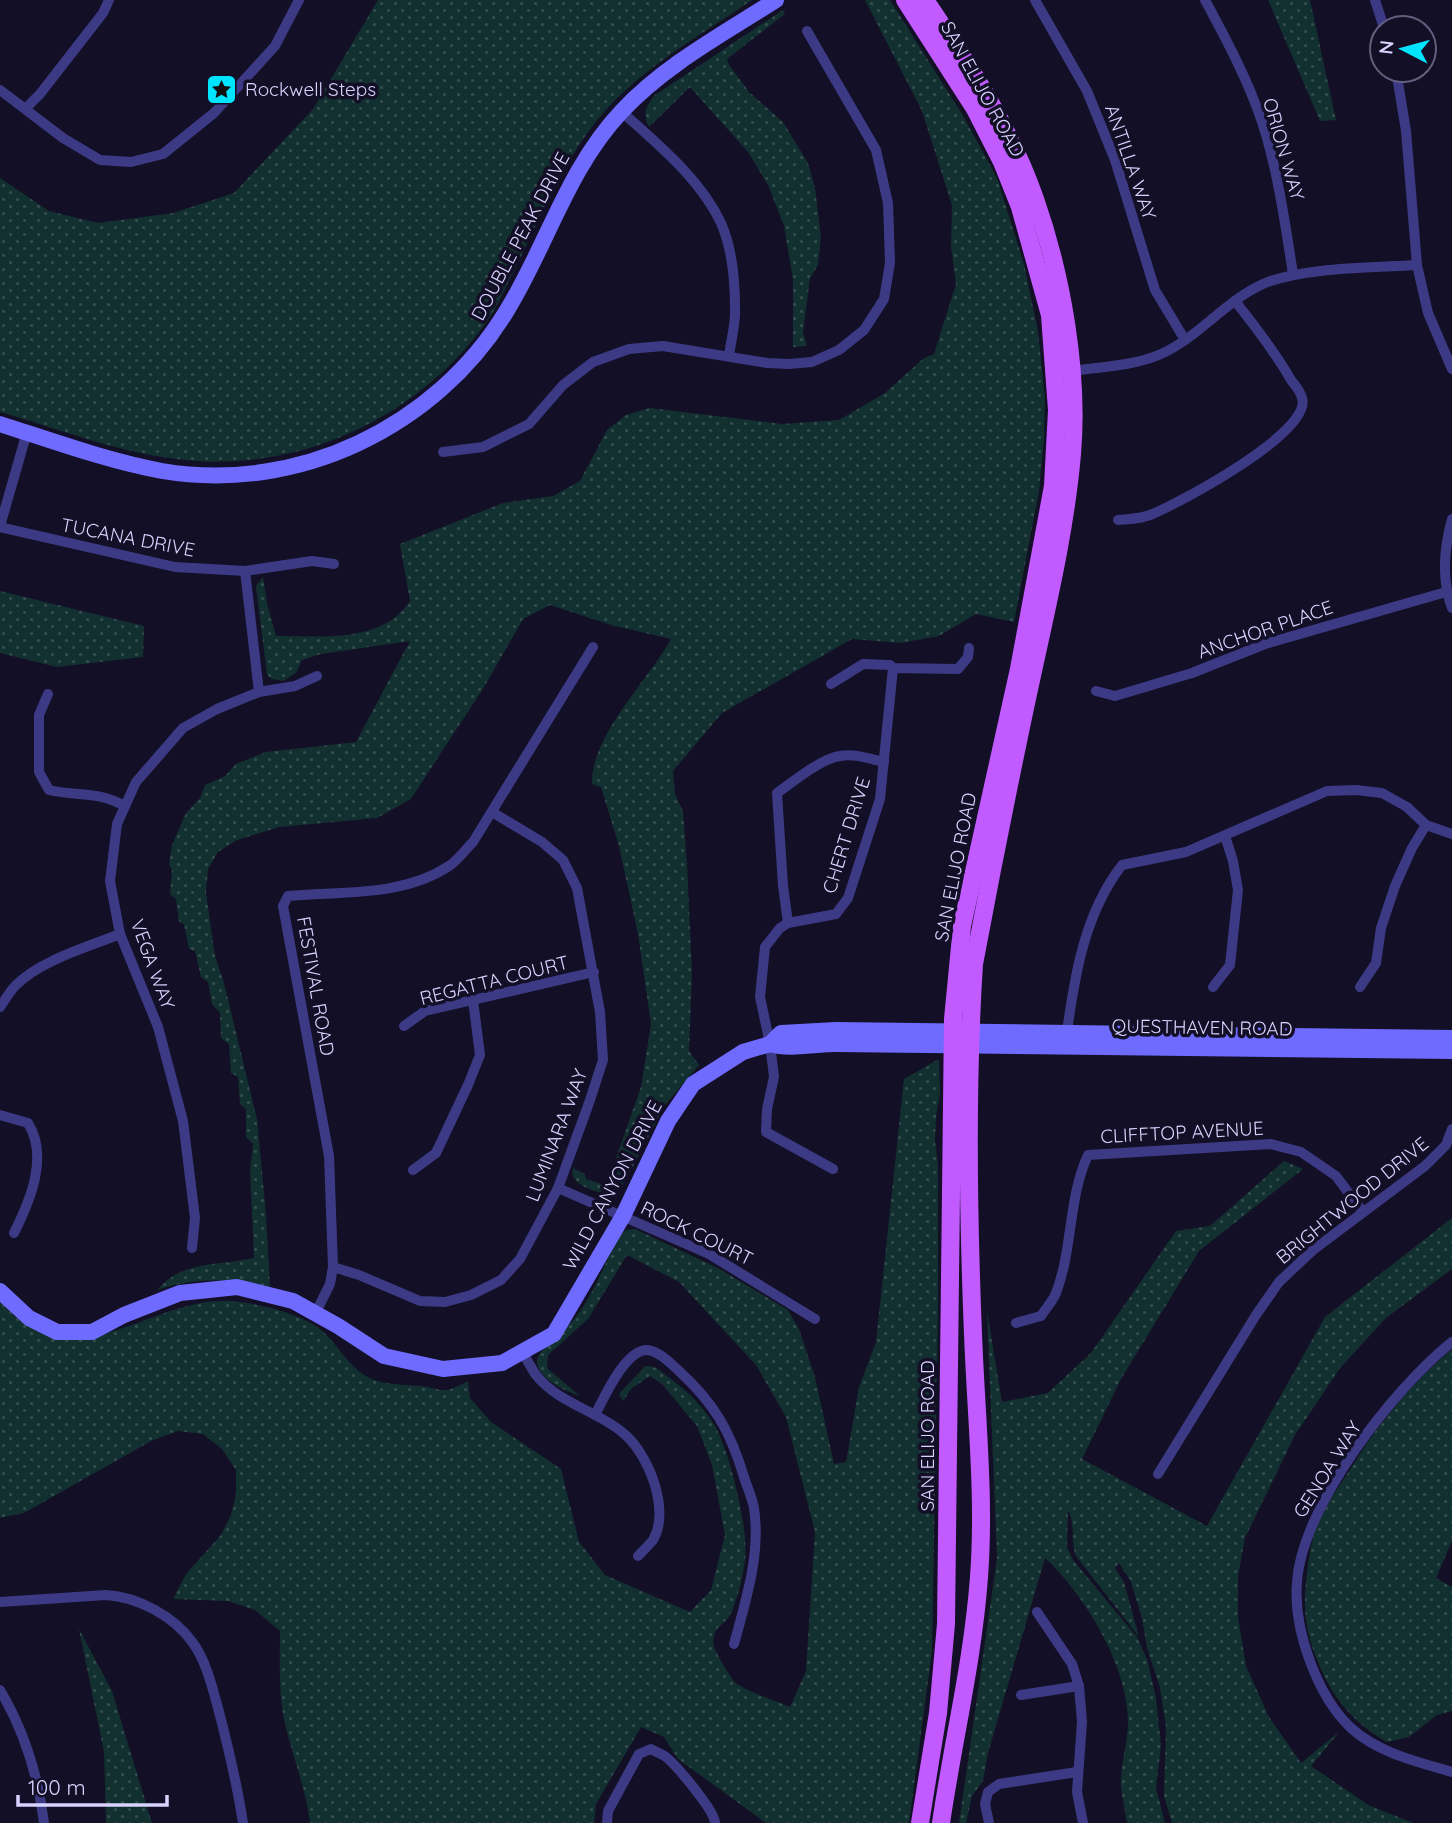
<svg xmlns="http://www.w3.org/2000/svg" width="1452" height="1823" font-family="Quicksand,sans-serif">
	<style>
		.grass { fill: url(#grass-dots) }
		.lines { fill: none; stroke-linecap: round; stroke-linejoin: round }
		.street { stroke: #3d3a85; stroke-width: 10 }
		.secondary { stroke: #6f6bff; stroke-width: 16 }
		.primary { stroke: #c25bff; stroke-width: 18 }
		.labels { text-anchor: middle; dominant-baseline: central; stroke-width: 7; stroke-linejoin: round; paint-order: stroke }
		.poi-label { font-size: 19px; fill: #d9d4ff; stroke: #130f26; text-anchor: start }
		.street-label { font-size: 19px; fill: #d9d4ff; stroke: #130f26 }
	</style>
	<defs>
		<pattern id="grass-dots" width="8" height="8" patternUnits="userSpaceOnUse" patternTransform="scale(1.75)"><rect width="8" height="8" fill="#12302f"/><path d="M2 2h.1M6 6h.1" fill="none" stroke="#344d4e" stroke-width="1.8" stroke-linecap="round"/></pattern>
	</defs>
	<rect width="100%" height="100%" fill="#130f26"/>
	<g class="grass">
		<path d="M378,0H752C697,38 632,73 591,128C560,169 536,227 513,273C505,289 498,306 488,320C417,421 291,477 169,458C111,450 56,428 0,412V178L49,211L98,223L173,213L234,193L313,109Z"/>
		<path d="M865,0H890L962,114L997,178L1024,264L1038,331L1045,399L1044,439L1039,491L1014,622L976,614L939,636L900,643L852,639L722,713L673,771L675,794L683,811L687,864L692,973L689,1051L699,1065L666,1104L624,1183L611,1194C598,1193 576,1187 572,1174L573,1168L585,1174L586,1179L601,1184L608,1181L641,1087L651,1024L638,934L619,846L601,787L592,784C591,735 648,681 671,639L611,625L550,605L523,619L484,687L411,799L377,818L280,827L237,840L218,852L208,869L206,893L215,956L224,983L257,1119L266,1214L270,1287C228,1279 199,1277 157,1290C182,1260 219,1266 254,1258L250,1170L253,1144L246,1137V1109L240,1104L238,1077L231,1073L229,1044L221,1038L220,1013L212,1004L208,982L201,977L195,951L189,949L184,924L179,922L176,899L170,894L172,870L169,864L172,845L186,813L200,798L205,785L225,776L236,764L266,752L356,742L410,641L321,654L302,660L296,673L283,681L272,679L267,675L256,586L263,577L267,603L276,636C320,636 382,644 410,601L400,544L503,503L553,496L580,481L607,430L626,415L650,408L782,424L839,420L885,393L924,358L934,354L956,284L951,247L952,205L922,111Z"/>
		<path d="M1268,0H1310L1336,120L1320,121Z"/>
		<path d="M783,10L785,14L727,59L729,65L750,93L783,122L808,163L815,188L821,237L818,265L810,278L803,332L807,346L793,347V279L784,226L768,185L748,152L690,87L649,127C642,113 646,106 655,95Z"/>
		<path d="M0,591L144,626L143,657L57,667L0,653Z"/>
		<path d="M939,1059L940,1093L936,1117L935,1141L938,1165V1309L932,1651L909,1823H766L678,1759L664,1737L641,1727L596,1804L594,1823H310C306,1790 294,1760 286,1728C278,1697 280,1663 280,1631L255,1610L228,1601L173,1599L186,1574L221,1535L231,1515L236,1494V1470L222,1449L203,1434L178,1431L151,1441L24,1513L0,1518V1302C9,1310 18,1321 28,1326C103,1365 164,1291 240,1302C264,1305 295,1313 316,1326C334,1338 343,1359 360,1372C377,1386 401,1384 422,1386C430,1387 440,1391 448,1390C454,1388 462,1384 468,1381L470,1398L491,1422L561,1469L579,1542L605,1575L690,1612L711,1590L725,1535L712,1465L697,1426L662,1384L650,1376L632,1388L623,1401L619,1394L645,1366C657,1365 663,1373 672,1380C689,1392 704,1408 715,1426C730,1453 749,1530 745,1560C743,1577 738,1596 732,1611C726,1627 710,1625 714,1647C716,1653 731,1679 736,1683C745,1691 777,1701 790,1707L806,1671L815,1532L786,1417L756,1365L679,1282L627,1255L588,1319L548,1355L547,1368L580,1396C566,1391 536,1379 537,1360C538,1350 562,1334 569,1325C592,1300 604,1265 619,1235L626,1230L635,1229L718,1268L788,1310L799,1329L815,1377L834,1464L846,1462L859,1387L876,1342L904,1079Z"/>
		<path d="M1284,1161L1303,1169L1199,1251L1121,1379L1082,1459L1207,1526L1325,1317L1452,1218V1269L1386,1318L1340,1368L1295,1435L1245,1538L1238,1576V1617L1246,1666L1269,1717L1301,1763L1340,1731L1311,1766L1370,1806L1414,1823H1172L1164,1796L1166,1727L1160,1688L1147,1648L1142,1618L1131,1582L1119,1563L1115,1568L1124,1582L1139,1637L1076,1556C1070,1542 1076,1525 1068,1511L1067,1547L1073,1560L1137,1637L1147,1659L1156,1698L1161,1745L1156,1788L1165,1823H1127C1125,1811 1122,1798 1121,1786C1120,1765 1128,1743 1128,1722C1128,1666 1085,1595 1045,1558L988,1753L983,1781L972,1796L966,1823H959L997,1558L987,1311L1002,1402L1048,1393L1091,1353L1176,1231L1210,1226Z"/>
		<path d="M1452,1349V1541L1436,1578L1452,1587V1711L1437,1715L1409,1737L1387,1742C1356,1725 1335,1701 1321,1669C1304,1631 1302,1607 1308,1566C1310,1552 1312,1538 1317,1525C1326,1504 1341,1484 1353,1465C1380,1421 1412,1383 1452,1349Z"/>
		<path d="M79,1629L112,1691L152,1823H106L104,1752Z"/>
	</g>
	<g class="lines">
		<g class="street">
			<path d="M1035,0L1087,91L1115,160L1155,290L1185,340"/>
			<path d="M1205,0C1226,39 1248,80 1262,122C1278,171 1285,223 1293,274"/>
			<path d="M1375,0L1384,28"/>
			<path d="M1396,70L1406,131L1417,265L1428,313L1452,369"/>
			<path d="M0,90L63,138L100,160L131,162L163,154L214,113L275,46L299,0"/>
			<path d="M26,108L40,94L103,13L109,0"/>
			<path d="M621,111C657,144 700,178 721,223C732,248 735,281 735,308C736,323 731,340 729,356"/>
			<path d="M1071,371C1100,367 1134,366 1161,354C1199,337 1225,301 1263,284C1302,267 1373,268 1417,265"/>
			<path d="M443,452L483,447L529,424L563,385L593,362L629,349L663,346L767,363L789,364L812,362L839,350L864,330L884,299L890,263L888,203L876,150L807,31"/>
			<path d="M1452,519C1444,548 1441,579 1452,608"/>
			<path d="M1118,520C1128,519 1140,519 1150,515C1178,504 1313,432 1302,398C1301,392 1295,385 1291,380C1275,352 1255,326 1235,301"/>
			<path d="M0,526L27,432"/>
			<path d="M0,527L175,567L245,571L312,561L334,564"/>
			<path d="M245,571L259,692"/>
			<path d="M831,684L863,664L890,665L893,668L958,669L968,657L969,648"/>
			<path d="M1096,691L1115,696L1192,673L1265,644L1446,592"/>
			<path d="M48,694L39,715V772L49,790C79,797 95,790 125,806"/>
			<path d="M788,923L783,886L777,793C793,782 820,759 840,756C854,753 870,759 884,762"/>
			<path d="M1213,987L1230,965L1238,890L1233,861L1225,836"/>
			<path d="M1360,987L1376,963L1381,928L1395,886L1412,848L1426,825"/>
			<path d="M0,1007C5,1000 10,991 16,985C41,960 88,947 120,934"/>
			<path d="M404,1026L425,1011L594,972"/>
			<path d="M1067,1032C1075,973 1085,913 1122,865L1186,852L1327,791L1356,790L1382,793L1407,807L1426,825L1452,834"/>
			<path d="M0,1115L28,1123C49,1157 30,1201 14,1233"/>
			<path d="M833,1169L766,1132L767,1109L774,1077L770,1044L760,997L765,947L780,928L788,923L836,914L848,898L880,799L893,668"/>
			<path d="M413,1170L436,1153L468,1085L480,1055L473,1000"/>
			<path d="M558,1188L709,1254L815,1319"/>
			<path d="M192,1248L195,1218L183,1121L158,1027L120,934L110,881L117,824L136,782L183,728L217,709L259,692L295,686L317,676"/>
			<path d="M333,1267L359,1275L420,1301L445,1302L471,1295L501,1280L520,1259L558,1188L589,1103L603,1060L600,1012L577,888L563,860L542,842L492,812"/>
			<path d="M315,1314L330,1284L333,1267L329,1156L283,906L288,896C342,891 402,897 449,866C458,860 465,850 473,842L593,647"/>
			<path d="M1016,1323L1041,1316C1046,1308 1053,1301 1056,1293C1073,1249 1068,1198 1088,1155L1271,1144L1301,1152L1336,1176L1363,1212"/>
			<path d="M1452,1342C1393,1389 1302,1506 1297,1582C1293,1629 1317,1696 1351,1728C1378,1753 1418,1762 1452,1772"/>
			<path d="M522,1352C527,1359 531,1368 536,1375C558,1403 595,1410 622,1432C648,1452 671,1510 653,1540C649,1545 643,1551 638,1556"/>
			<path d="M595,1415C604,1398 625,1350 647,1350C659,1351 670,1363 678,1370C714,1403 730,1430 744,1477C747,1487 752,1497 754,1508C761,1553 746,1600 734,1644"/>
			<path d="M1158,1474L1256,1315L1279,1282L1313,1250L1425,1166L1446,1145L1452,1129"/>
			<path d="M0,1602L106,1595C138,1597 174,1616 193,1643C206,1661 212,1686 218,1708C228,1746 237,1784 243,1823"/>
			<path d="M1037,1612L1072,1664L1079,1686L1082,1722L1077,1792L1083,1823"/>
			<path d="M0,1690C25,1732 38,1775 44,1823"/>
			<path d="M1021,1695L1079,1686"/>
			<path d="M607,1823L608,1811L639,1754L651,1749C656,1752 662,1754 666,1757C677,1766 715,1811 715,1823"/>
			<path d="M989,1823L985,1804L988,1792L999,1784L1077,1772"/>
		</g>
		<g class="secondary">
			<path d="M0,424C53,441 108,461 162,471C297,494 436,427 506,312C547,246 567,169 622,111C665,65 723,34 776,0"/>
			<path d="M770,1044C790,1050 814,1044 836,1044L1452,1051"/>
			<path d="M0,1291L29,1318L57,1332H92L124,1315L180,1293L237,1287L293,1301L338,1326L384,1356L443,1369L502,1363L554,1334L623,1216L668,1121L693,1084L743,1052L770,1044L781,1033L836,1030L1452,1038"/>
		</g>
		<g class="primary">
			<path d="M905,0L975,109L1002,162L1020,207L1050,315L1057,410L1053,486L1019,669L962,926L953,1019L946,1624L938,1713L920,1823"/>
			<path d="M925,0C967,63 1010,126 1035,199C1062,276 1079,372 1072,454C1065,535 1045,614 1028,694C1009,783 991,873 974,964C966,1087 968,1211 973,1334C976,1415 985,1496 979,1577C973,1660 953,1741 941,1823"/>
		</g>
	</g>
	<defs>
		<symbol id="sight-square" viewBox="-11 -11 22 22"><rect x="-9" y="-9" width="18" height="18" rx="4" fill="#00e5ff" stroke="#130f26"/><path d="M0-6L1.8-2.2L6-1.7L2.9 1.2L3.7 5.4L0 3.3L-3.7 5.4L-2.9 1.2L-6-1.7L-1.8-2.2Z" fill="#111"/></symbol>
	</defs>
	<g fill-rule="evenodd">
		<use href="#sight-square" x="204" y="72" width="35" height="35"/>
	</g>
	<g class="labels">
		<g class="poi-label">
			<text x="245" y="89">Rockwell Steps</text>
		</g>
		<g class="street-label">
			<text transform="translate(983 89) rotate(61)">SAN ELIJO ROAD</text>
			<text transform="translate(1284 149) rotate(74)">ORION WAY</text>
			<text transform="translate(1131 162) rotate(71)">ANTILLA WAY</text>
			<text transform="translate(520 236) rotate(-62)">DOUBLE PEAK DRIVE</text>
			<text transform="translate(128 537) rotate(11)">TUCANA DRIVE</text>
			<text transform="translate(1265 629) rotate(-19)">ANCHOR PLACE</text>
			<text transform="translate(846 835) rotate(-73)">CHERT DRIVE</text>
			<text transform="translate(955 867) rotate(-79)">SAN ELIJO ROAD</text>
			<text transform="translate(153 964) rotate(70)">VEGA WAY</text>
			<text transform="translate(494 980) rotate(-14)">REGATTA COURT</text>
			<text transform="translate(316 986) rotate(80)">FESTIVAL ROAD</text>
			<text transform="translate(1202 1027) rotate(1)">QUESTHAVEN ROAD</text>
			<text transform="translate(1182 1132) rotate(-3)">CLIFFTOP AVENUE</text>
			<text transform="translate(556 1135) rotate(-69)">LUMINARA WAY</text>
			<text transform="translate(612 1185) rotate(-62)">WILD CANYON DRIVE</text>
			<text transform="translate(1352 1200) rotate(-39)">BRIGHTWOOD DRIVE</text>
			<text transform="translate(697 1233) rotate(26)">ROCK COURT</text>
			<text transform="translate(927 1436) rotate(-90)">SAN ELIJO ROAD</text>
			<text transform="translate(1327 1469) rotate(-58)">GENOA WAY</text>
		</g>
	</g>
	<g transform="translate(1403 49) rotate(276)"><circle r="33" fill="#130f26" stroke="#625e7d" stroke-width="2"/>
	<path d="M0-5L12 26L0 18L-12 26Z" fill="#00e5ff"/>
	<text y="-10" font-size="19" font-weight="bold" text-anchor="middle" fill="#d9d4ff">N</text>
	</g>
	<path d="M18 1795v10h149v-10" fill="none" stroke="#d9d4ff" stroke-width="3.5"/>
	<text x="28" y="1795" font-size="21" fill="#d9d4ff" stroke="#130f26" stroke-width="5" paint-order="stroke">100 m</text>
</svg>
